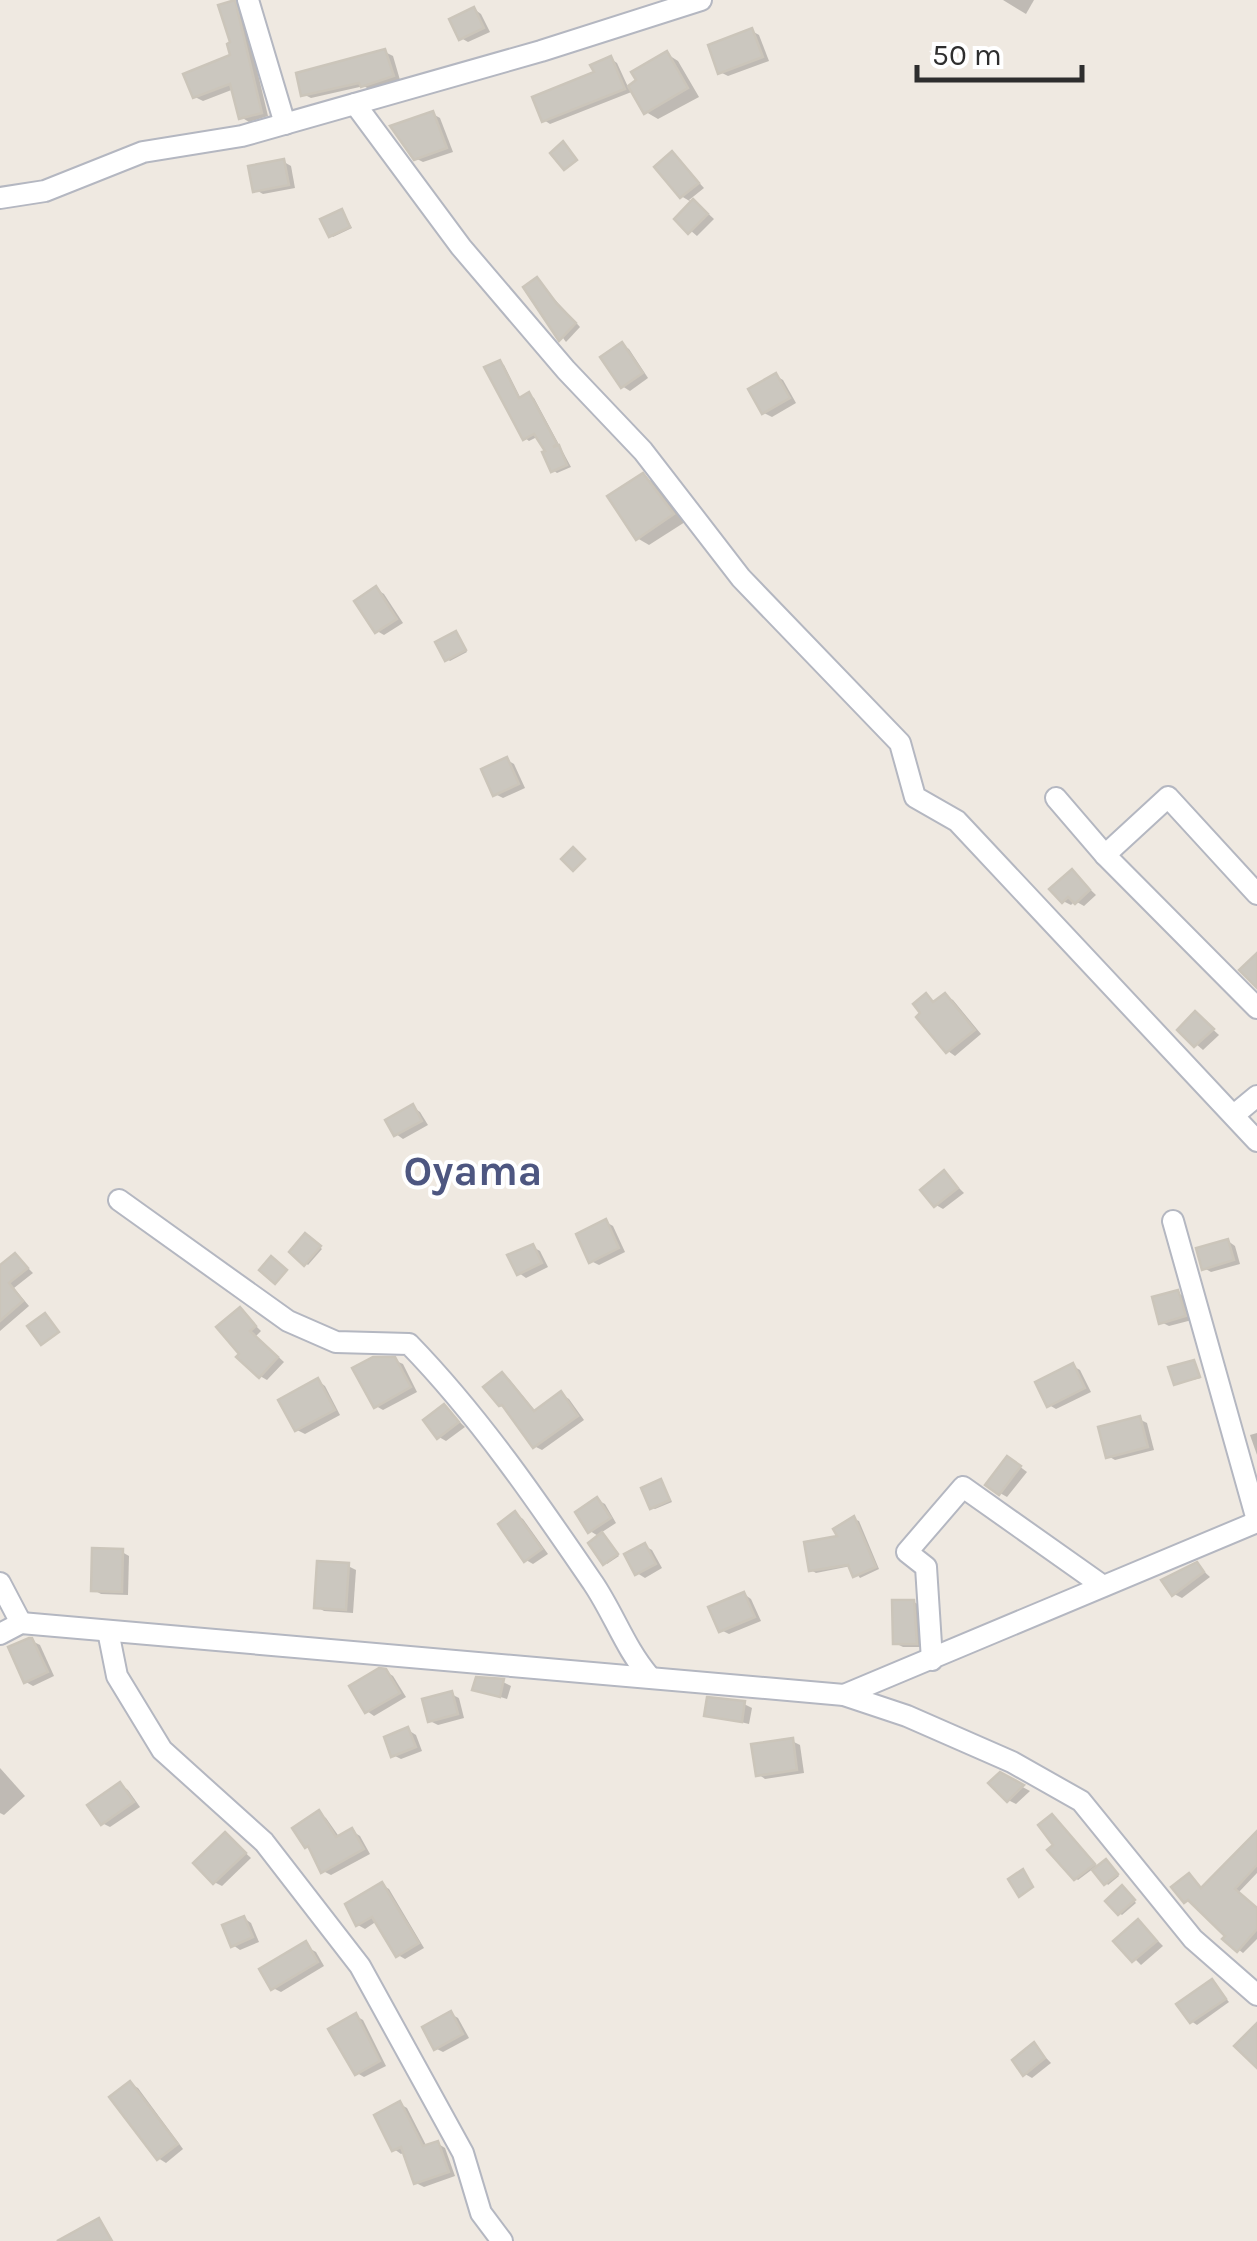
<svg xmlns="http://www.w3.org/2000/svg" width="1257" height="2241" font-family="Karla,sans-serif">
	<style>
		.shadow { fill: #0003 }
		.building { fill: #cbc7bf; stroke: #cbc5ba; stroke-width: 2.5 }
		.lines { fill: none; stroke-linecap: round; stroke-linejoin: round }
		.street-casing { stroke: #b4b7c1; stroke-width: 24 }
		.street { stroke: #fff; stroke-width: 20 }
		.labels { text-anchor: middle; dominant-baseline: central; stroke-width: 8; stroke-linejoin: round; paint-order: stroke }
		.quarter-label { font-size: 42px; font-weight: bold; fill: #4d5680; stroke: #fff }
	</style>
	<rect width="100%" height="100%" fill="#efe9e1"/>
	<g class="shadow">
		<path d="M1003,0H1034L1026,14Z"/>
		<path d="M234,3L242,7L268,116L249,122L241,117L234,89L203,101L195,97L234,56Z"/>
		<path d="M474,9L481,14L490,32L468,42L461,38Z"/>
		<path d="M752,31L759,35L769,61L728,76L720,72Z"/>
		<path d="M385,52L393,56L400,80L370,90L364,86L311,98L303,94Z"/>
		<path d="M667,54L678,61L699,97L658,119L646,112L634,91L550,124L544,120L611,59L617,63L629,89Z"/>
		<path d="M433,114L440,118L453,152L423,162L415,158Z"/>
		<path d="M673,154L704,188L689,200L700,206L714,219L697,236L677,219L693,203L681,196Z"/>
		<path d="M284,162L291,166L295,188L263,194L256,190Z"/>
		<path d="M342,211L352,228L333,237L331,235Z"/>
		<path d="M537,280L580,327L566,342L526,288Z"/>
		<path d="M622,345L629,349L648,378L630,391L622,386Z"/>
		<path d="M500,363L504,365L521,399L529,395L534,398L571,467L557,473L553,470L549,452L537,437L529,441L525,438Z"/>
		<path d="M776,376L783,380L796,403L772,417L764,413Z"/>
		<path d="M643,476L655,483L685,522L649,545L637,538Z"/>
		<path d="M376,589L384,594L403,623L384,635L377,631Z"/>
		<path d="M456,634L467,652L450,661L447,659Z"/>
		<path d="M507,760L514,764L525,788L503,798L495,794Z"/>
		<path d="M1072,872L1096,895L1084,906L1075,901L1071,905L1063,901Z"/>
		<path d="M926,996L936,1004L945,996L953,1000L981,1034L955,1056L948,1051Z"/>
		<path d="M1196,1014L1219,1035L1203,1050L1180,1030Z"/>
		<path d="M413,1107L420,1112L428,1125L403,1139L396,1134Z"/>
		<path d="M944,1173L964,1193L943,1209L936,1205Z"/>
		<path d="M606,1222L613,1226L625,1252L599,1265L591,1261Z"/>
		<path d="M306,1236L322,1249L308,1265L292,1252Z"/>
		<path d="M1228,1241L1235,1246L1240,1264L1211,1272L1204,1268Z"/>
		<path d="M533,1247L540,1251L548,1267L526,1278L519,1273Z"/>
		<path d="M16,1256L33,1273L14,1288L29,1306L0,1331V1268Z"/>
		<path d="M1178,1293L1185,1297L1192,1320L1169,1326L1161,1322Z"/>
		<path d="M240,1310L261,1331L256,1336L284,1362L267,1380L260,1376Z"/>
		<path d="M394,1360L403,1364L417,1392L383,1410L376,1406Z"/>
		<path d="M1194,1362L1201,1378L1176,1384Z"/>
		<path d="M1073,1366L1080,1370L1091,1392L1056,1409L1049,1405Z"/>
		<path d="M502,1375L509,1379L536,1412L561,1394L569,1399L584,1420L542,1450L534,1446L507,1408Z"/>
		<path d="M318,1381L325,1386L340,1415L305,1434L297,1430Z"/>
		<path d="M444,1407L465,1427L446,1441L439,1437Z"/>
		<path d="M1139,1419L1147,1423L1154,1450L1115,1460L1108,1456Z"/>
		<path d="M1257,1433V1455L1250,1435Z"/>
		<path d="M1015,1463L1027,1472L1007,1497L1000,1493Z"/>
		<path d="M661,1482L672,1502L655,1509L652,1508Z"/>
		<path d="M597,1500L605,1504L616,1523L599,1534L619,1556L607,1564L600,1537L590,1531Z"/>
		<path d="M515,1514L523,1519L548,1554L533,1564L526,1560Z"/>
		<path d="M854,1519L859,1521L879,1569L860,1578L851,1566L816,1573L811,1570Z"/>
		<path d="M645,1546L652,1550L662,1568L645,1578L637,1573Z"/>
		<path d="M122,1552L129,1556L128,1595L101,1594L94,1590Z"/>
		<path d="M1197,1565L1210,1577L1182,1598L1174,1594Z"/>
		<path d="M348,1566L356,1570L353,1613L324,1611L317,1607Z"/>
		<path d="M744,1594L751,1599L761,1621L729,1634L721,1630Z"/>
		<path d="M914,1602L921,1606L924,1647H903L895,1643Z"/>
		<path d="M32,1641L40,1645L54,1676L33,1686L26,1682Z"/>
		<path d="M385,1671L393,1676L406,1697L374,1716L367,1711Z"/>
		<path d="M503,1682L511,1686L507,1699L475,1689Z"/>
		<path d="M451,1694L459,1698L464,1718L438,1725L430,1721Z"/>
		<path d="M744,1704L752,1708L749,1724L707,1714Z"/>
		<path d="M408,1730L416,1735L422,1751L401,1759L393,1755Z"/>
		<path d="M792,1741L800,1745L804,1773L765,1779L758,1774Z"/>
		<path d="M0,1768L25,1796L4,1815L0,1813Z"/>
		<path d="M1000,1775L1030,1791L1016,1804L1008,1800Z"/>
		<path d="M121,1785L128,1790L140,1807L110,1827L102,1823Z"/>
		<path d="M319,1813L326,1818L340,1838L352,1831L360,1836L370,1854L331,1875L323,1871L307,1846Z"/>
		<path d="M1055,1819L1098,1868L1109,1863L1119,1876L1108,1885L1094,1868L1078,1880L1075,1878L1056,1845Z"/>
		<path d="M1257,1833V1873L1238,1893L1257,1910V1939L1243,1953L1225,1939L1228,1936L1193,1902L1186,1901L1189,1876L1203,1890Z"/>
		<path d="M226,1835L251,1858L222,1886L214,1882Z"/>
		<path d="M382,1885L389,1889L424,1948L405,1959L398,1955L377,1921L365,1929L358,1925Z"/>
		<path d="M1125,1890L1136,1903L1122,1915L1119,1913Z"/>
		<path d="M244,1918L251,1923L259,1942L240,1950L233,1945Z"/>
		<path d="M1139,1922L1163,1946L1141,1965L1117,1941Z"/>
		<path d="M307,1947L316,1952L324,1966L281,1992L273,1988Z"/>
		<path d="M1212,1982L1229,2002L1197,2025L1191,2021Z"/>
		<path d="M451,2014L458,2018L469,2038L443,2052L435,2048Z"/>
		<path d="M356,2016L363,2020L386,2066L364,2077L357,2073Z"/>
		<path d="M1034,2045L1051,2063L1032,2078L1025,2074Z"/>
		<path d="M130,2084L138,2088L183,2149L166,2163L158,2158Z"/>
		<path d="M400,2104L407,2108L427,2147L437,2143L445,2148L455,2176L424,2187L416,2183L405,2152L401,2154L394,2149Z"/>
	</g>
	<g class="building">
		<path d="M235,0L262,113L239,119L230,84L193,98L183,74L230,55L227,44L230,42L218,5Z"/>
		<path d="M474,7L484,28L459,40L449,19Z"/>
		<path d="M752,28L763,57L718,74L708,45Z"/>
		<path d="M385,49L394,76L361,87L359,83L301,96L296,73Z"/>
		<path d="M667,51L688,88L644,114L628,86L636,80L631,72Z"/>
		<path d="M611,56L625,89L542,122L532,97L594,72L590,65Z"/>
		<path d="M433,111L447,148L414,160L390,126Z"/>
		<path d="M563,141L577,160L564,170L550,153Z"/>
		<path d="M672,151L699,183L680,198L654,167Z"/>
		<path d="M284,159L289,185L253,192L248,166Z"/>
		<path d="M693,199L708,214L688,234L674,219Z"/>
		<path d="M342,209L350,227L329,237L320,219Z"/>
		<path d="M537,277L557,304L576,323L559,341L523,287Z"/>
		<path d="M622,342L643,373L621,388L600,357Z"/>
		<path d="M500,360L519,398L529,392L557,444L553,447L559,445L567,465L551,472L542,452L545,451L534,434L523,440L484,367Z"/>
		<path d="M776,373L790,398L762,414L748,389Z"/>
		<path d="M643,473L674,514L636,540L607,496Z"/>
		<path d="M376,586L397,619L375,633L354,601Z"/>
		<path d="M456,631L466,650L445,661L435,642Z"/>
		<path d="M507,757L519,784L493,796L481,769Z"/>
		<path d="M573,847L585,859L573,871L561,859Z"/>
		<path d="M1072,869L1090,890L1075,904L1068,897L1062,903L1049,889Z"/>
		<path d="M1257,953V988L1239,970Z"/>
		<path d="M926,993L933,1002L945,993L975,1030L946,1053L916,1017L920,1013L913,1004Z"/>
		<path d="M1195,1011L1214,1029L1194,1047L1177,1030Z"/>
		<path d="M413,1104L422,1121L394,1136L385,1120Z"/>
		<path d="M944,1170L958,1188L934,1207L920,1190Z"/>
		<path d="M606,1219L619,1248L589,1263L576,1234Z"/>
		<path d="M305,1233L321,1246L304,1266L289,1252Z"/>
		<path d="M1228,1239L1234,1260L1202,1270L1196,1248Z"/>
		<path d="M533,1244L542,1263L517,1275L507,1255Z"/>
		<path d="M15,1253L28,1268L9,1283L23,1301L0,1321V1265Z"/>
		<path d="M271,1256L287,1270L275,1284L259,1270Z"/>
		<path d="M1178,1290L1186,1316L1159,1324L1152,1297Z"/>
		<path d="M240,1307L256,1326L250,1331L278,1357L259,1378L236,1357L239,1354L216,1327Z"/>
		<path d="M45,1313L59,1332L41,1345L27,1326Z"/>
		<path d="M373,1357H395L411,1387L374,1408L352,1368Z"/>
		<path d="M1194,1360L1200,1377L1174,1385L1168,1367Z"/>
		<path d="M1073,1363L1085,1388L1047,1407L1035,1382Z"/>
		<path d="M502,1372L534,1411L561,1391L578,1416L533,1448L502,1405L499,1406L483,1387Z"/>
		<path d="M318,1378L335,1410L295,1431L278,1400Z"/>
		<path d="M444,1404L459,1422L437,1439L423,1420Z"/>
		<path d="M1140,1416L1148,1447L1106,1458L1098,1427Z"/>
		<path d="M1007,1456L1021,1466L999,1495L985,1485Z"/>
		<path d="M661,1479L670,1500L650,1509L641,1488Z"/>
		<path d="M597,1497L611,1518L588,1533L575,1512Z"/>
		<path d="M515,1511L542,1549L524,1562L498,1524Z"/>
		<path d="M854,1516L876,1567L853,1577L848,1565L809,1571L804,1542L837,1536L833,1529Z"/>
		<path d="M602,1532L618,1554L603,1565L588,1543Z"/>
		<path d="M645,1543L656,1564L635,1575L624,1554Z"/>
		<path d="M92,1548L123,1549L122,1592L91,1591Z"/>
		<path d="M317,1561L349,1563L346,1610L314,1608Z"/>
		<path d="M1197,1562L1204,1572L1172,1596L1161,1580Z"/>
		<path d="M744,1592L755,1617L719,1632L708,1607Z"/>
		<path d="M892,1600H914L917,1644H893Z"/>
		<path d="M29,1638H32L48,1672L24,1683L8,1647Z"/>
		<path d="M379,1668L386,1669L400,1693L365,1713L349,1686Z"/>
		<path d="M476,1677L504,1679L500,1697L472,1690Z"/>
		<path d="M452,1691L458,1714L428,1722L422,1699Z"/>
		<path d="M707,1697L745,1701L742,1722L704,1716Z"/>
		<path d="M408,1727L416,1747L391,1757L384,1737Z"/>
		<path d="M793,1738L797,1770L756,1776L751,1744Z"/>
		<path d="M1000,1772L1024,1785L1007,1802L988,1783Z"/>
		<path d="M120,1782L134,1802L101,1825L87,1805Z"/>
		<path d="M319,1810L336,1837L352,1828L364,1849L321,1873L308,1846L305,1848L292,1828Z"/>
		<path d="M1052,1814L1095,1864L1074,1880L1047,1850L1053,1845L1038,1825Z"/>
		<path d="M1257,1831V1865L1235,1889L1257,1908V1929L1237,1952L1222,1939L1225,1936L1188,1900L1184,1903L1171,1887L1189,1873L1201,1888Z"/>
		<path d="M225,1832L246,1853L213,1884L193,1863Z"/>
		<path d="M1106,1859L1118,1874L1104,1885L1092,1870Z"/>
		<path d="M1023,1869L1033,1887L1019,1897L1008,1879Z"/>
		<path d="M382,1882L419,1943L396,1957L372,1917L356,1926L345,1904Z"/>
		<path d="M1122,1885L1135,1900L1118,1915L1105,1901Z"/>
		<path d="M244,1916L253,1937L231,1947L222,1925Z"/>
		<path d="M1138,1919L1157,1941L1132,1962L1113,1941Z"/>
		<path d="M306,1941L318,1962L271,1990L259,1969Z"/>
		<path d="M1212,1979L1226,1999L1190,2023L1176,2004Z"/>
		<path d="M451,2011L463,2034L434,2050L422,2027Z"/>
		<path d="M356,2013L380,2061L355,2075L328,2029Z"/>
		<path d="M1257,2023V2068L1234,2046Z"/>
		<path d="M1034,2042L1045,2058L1023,2076L1012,2060Z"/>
		<path d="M130,2081L178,2144L157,2160L109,2097Z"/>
		<path d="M400,2101L423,2146L438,2141L449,2172L414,2184L401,2147L392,2151L374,2115Z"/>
		<path d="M99,2218L112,2241H57Z"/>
	</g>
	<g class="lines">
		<defs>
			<g id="street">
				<path d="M248,0L285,124"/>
				<path d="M355,104L461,247L566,370L643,451L741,578L900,743L915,797L957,821L1257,1141"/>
				<path d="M0,198L45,191L143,152L242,136L541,51L701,0"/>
				<path d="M1056,798L1105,855L1257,1008"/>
				<path d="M1105,855L1168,797L1257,894"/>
				<path d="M1234,1115L1257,1096"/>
				<path d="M119,1200L288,1321L336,1342L409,1344C479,1416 537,1501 593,1583C614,1614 625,1648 649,1676"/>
				<path d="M1173,1221L1257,1520"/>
				<path d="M0,1583L21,1623"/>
				<path d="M108,1631L117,1676L162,1750L264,1842L360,1966L463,2153L481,2213L502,2241"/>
				<path d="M0,1634L21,1623L844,1695L907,1716L1012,1762L1081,1801L1193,1939L1257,1995"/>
				<path d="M932,1660L926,1567L907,1552L963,1487L1103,1586"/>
				<path d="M844,1695L1257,1522"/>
			</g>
		</defs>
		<use href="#street" class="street-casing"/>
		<use href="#street" class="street"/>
	</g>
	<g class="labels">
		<g class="quarter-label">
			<text x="473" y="1171">Oyama</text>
		</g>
	</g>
	<path d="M917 65v15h165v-15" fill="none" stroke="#2e2e2e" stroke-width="5"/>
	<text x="932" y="65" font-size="30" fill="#2e2e2e" stroke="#ffffff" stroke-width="8" paint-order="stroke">50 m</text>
</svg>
